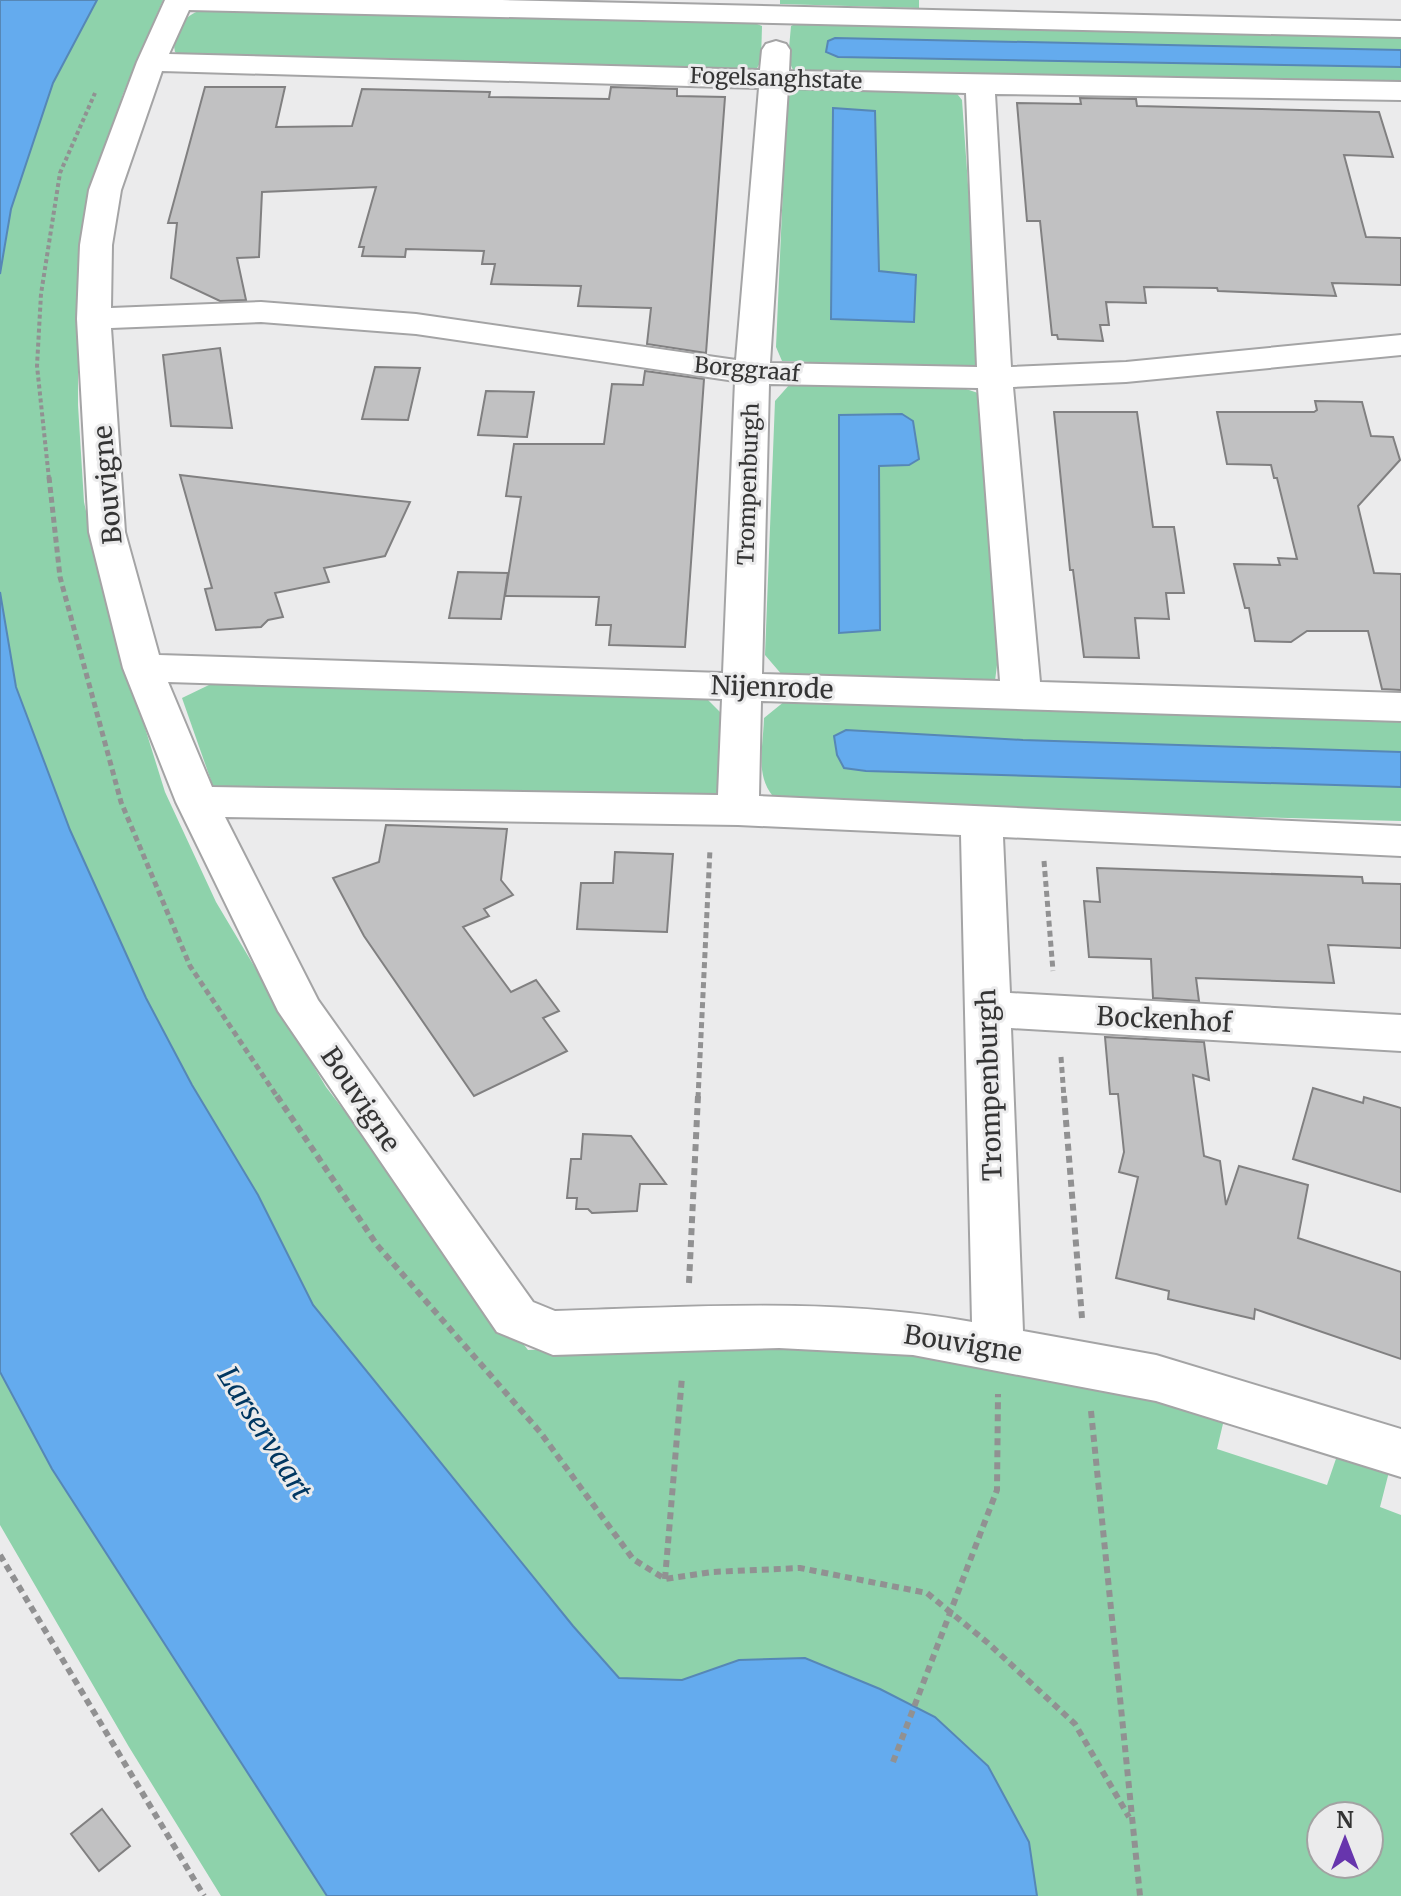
<svg xmlns="http://www.w3.org/2000/svg" width="1401" height="1896" font-family="Merriweather,serif">
	<style>
		.green { fill: #8ed2ab; fill-rule: evenodd }
		.water { fill: #64abee; stroke: #5687b6; stroke-width: 2 }
		.building { fill: #c1c1c2; stroke: #818081; stroke-width: 2 }
		.lines { fill: none; stroke-linecap: round; stroke-linejoin: round }
		.minor-casing { stroke: #a4a4a5; stroke-width: 4 }
		.path-far2 { stroke: #919192; stroke-width: 4; stroke-dasharray: 4 3; stroke-linecap: butt }
		.path-far1 { stroke: #919192; stroke-width: 5; stroke-dasharray: 6 4; stroke-linecap: butt }
		.path { stroke: #919192; stroke-width: 6; stroke-dasharray: 7 5; stroke-linecap: butt }
		.minor { fill: #fff; fill-rule: evenodd }
		.labels { text-anchor: middle; dominant-baseline: central; stroke-width: 6; stroke-linejoin: round; paint-order: stroke }
		.far-street-label { font-size: 22px; fill: #343434; stroke: #ebebec }
		.street-label { font-size: 26px; fill: #343434; stroke: #ebebec }
		.water-label { font-size: 28px; font-style: italic; fill: #003761; stroke: #ebebec }
	</style>
	<rect width="100%" height="100%" fill="#ebebec"/>
	<g class="green">
		<path d="M97,0H163L123,94L100,168L78,331V405L84,502L107,606L165,792L216,902L326,1087L528,1350L722,1343L887,1348L1226,1411L1217,1449L1327,1485L1340,1447L1391,1464L1380,1507L1401,1515V1896H1037L1029,1842L988,1766L935,1717L879,1689L805,1658L739,1660L682,1680L619,1678L573,1627L313,1305L258,1195L192,1085L146,998L70,830L16,687L0,592V274L11,209L53,83ZM1321,1816H1369V1864H1321Z"/>
		<path d="M780,0H919V8L780,4Z"/>
		<path d="M205,9L742,18L762,26L761,61L756,70L181,56L175,52C170,30 185,14 205,9Z"/>
		<path d="M803,20L1401,34V50L835,38L826,52L838,57L1401,67V87L794,72L788,59L791,26Z"/>
		<path d="M798,87L954,90L962,100L981,368L782,361L776,347L787,97ZM833,108L875,111L879,272Z"/>
		<path d="M790,384L966,389L981,394L998,657L995,681L783,676L765,655L775,401ZM901,414L913,421L919,459L909,465H879L880,630L839,633V415Z"/>
		<path d="M211,684L707,699L725,717L720,803L215,792L182,698Z"/>
		<path d="M785,701L1401,721V752L1023,740L846,730L866,771L1401,787V821L781,804C753,781 763,752 764,718Z"/>
		<path d="M0,1372L52,1469L327,1896H221L129,1747L0,1525Z"/>
	</g>
	<g class="water">
		<path d="M0,0H97L53,83L11,209L0,274Z"/>
		<path d="M835,38L1401,50V67L838,57L826,52L828,41Z"/>
		<path d="M833,108L875,111L879,271L916,275L914,322L831,319Z"/>
		<path d="M902,414L913,421L919,459L909,465L879,466L880,630L839,633V415Z"/>
		<path d="M0,592L16,687L70,830L146,998L192,1085L258,1195L313,1305L573,1626L619,1678L682,1680L739,1660L805,1658L880,1689L935,1717L988,1766L1029,1842L1037,1896H327L52,1469L0,1372Z"/>
		<path d="M846,730L1023,740L1401,752V787L866,771L844,768L837,755L834,736Z"/>
	</g>
	<g class="building">
		<path d="M205,87H285L276,127L352,126L362,89L490,92L489,97L609,99L611,87L677,89V96L725,97L706,353L647,344L651,308L578,306L581,286L491,284L495,264H482L484,251L406,249L405,257L362,256L364,247H359L376,187L262,192L259,257L237,258L246,300L220,301L171,278L177,223H168Z"/>
		<path d="M1080,98L1136,99L1137,106L1379,112L1393,157L1344,155L1366,237L1401,238V285L1332,283L1336,296L1218,291L1217,288L1144,287L1146,303L1106,302L1109,325H1100L1103,341L1058,339L1057,335H1052L1040,221H1027L1017,103L1081,104Z"/>
		<path d="M220,348L232,428L171,426L163,355Z"/>
		<path d="M375,367L420,368L408,420L362,419Z"/>
		<path d="M645,371L704,379L685,647L609,645L611,625H596L599,597L505,596L521,497L506,496L514,444H604L612,384L643,385Z"/>
		<path d="M486,391L534,392L527,437L478,435Z"/>
		<path d="M1315,401L1362,402L1371,436L1393,437L1400,460L1358,506L1374,573L1401,574V690L1382,689L1368,631H1307L1291,642L1255,641L1249,608H1245L1234,564L1280,565L1278,558L1297,559L1277,478H1274L1271,465L1227,464L1217,412H1314L1317,410Z"/>
		<path d="M1054,412H1137L1153,527H1174L1184,593H1166L1169,619L1135,618L1139,658L1084,657L1073,570H1070Z"/>
		<path d="M180,475L356,496L410,502L385,556L324,568L329,582L275,593L283,617L268,620L261,627L216,630L205,589L212,588Z"/>
		<path d="M458,572L508,573L501,619L449,618Z"/>
		<path d="M386,825L507,829L501,880L513,895L484,909L489,916L463,927L511,992L536,980L559,1011L543,1018L567,1051L474,1096L364,936L333,878L379,862Z"/>
		<path d="M615,852L673,854L667,932L577,929L581,883H613Z"/>
		<path d="M1097,868L1362,877L1363,883L1401,884V948L1328,945L1334,983L1196,978L1199,1001L1153,998L1151,959L1089,957L1084,901L1100,902Z"/>
		<path d="M1105,1037L1204,1042L1209,1080L1193,1075L1204,1156L1220,1161L1226,1205L1239,1166L1308,1185L1298,1238L1401,1272V1359L1255,1309L1254,1319L1168,1299L1169,1291L1116,1278L1138,1177L1119,1172L1124,1152L1118,1094H1110Z"/>
		<path d="M1313,1088L1363,1103L1364,1097L1401,1108V1192L1293,1159Z"/>
		<path d="M583,1134L631,1136L666,1184H640L637,1211L592,1213L588,1209H576L577,1198H567L571,1159H581Z"/>
		<path d="M102,1809L130,1846L99,1871L71,1834Z"/>
	</g>
	<g class="lines">
		<defs>
			<path id="minor" d="M165,0H502L1401,21V37L189,10L169,54L760,70L762,50L766,44L776,41L786,44L790,50L789,71L1401,82V100L995,94L1011,367L1126,362L1401,335V355L1126,382L1013,387L1040,682L1401,693V721L761,701L759,796L1401,826V856L1003,837L1010,993L1401,1015V1051L1011,1028L1023,1331L1156,1355L1401,1429V1477L1156,1401L913,1355L779,1348L553,1355L497,1332L278,1011L176,802L123,668L89,532L77,319L80,245L89,190L137,62ZM162,71L759,88L736,360L416,314L261,302L111,308L112,245L121,190ZM788,88L966,93L977,367L770,363ZM261,322L416,334L735,381L723,673L159,655L125,532L111,328ZM769,384L978,388L1000,681L762,674ZM168,682L722,699L718,795L212,787ZM225,817L738,825L961,835L972,1322C834,1297 694,1307 555,1311L533,1302L318,1000Z"/>
		</defs>
		<use href="#minor" class="minor-casing"/>
		<path class="path-far2" d="M49,479L37,366L41,294L60,173L95,93"/>
		<g class="path-far1">
			<path d="M49,477L60,577L121,802L190,966L278,1098"/>
			<path d="M1044,861L1053,971"/>
			<path d="M1061,1057L1064,1098"/>
			<path d="M698,1098L710,849"/>
		</g>
		<g class="path">
			<path d="M277,1096L377,1245L540,1432L633,1559L665,1579L712,1572L800,1568L927,1593L988,1643L1075,1724L1129,1817"/>
			<path d="M1064,1096L1082,1318"/>
			<path d="M689,1283L698,1096"/>
			<path d="M1091,1411L1140,1896"/>
			<path d="M0,1555L204,1896"/>
			<path d="M665,1579L682,1377"/>
			<path d="M893,1762L997,1490L998,1394"/>
		</g>
		<use href="#minor" class="minor"/>
	</g>
	<g class="labels">
		<g class="far-street-label">
			<text transform="translate(776 78) rotate(2)">Fogelsanghstate</text>
			<text transform="translate(747 369) rotate(5)">Borggraaf</text>
			<text transform="translate(748 484) rotate(-88)">Trompenburgh</text>
		</g>
		<g class="street-label">
			<text transform="translate(107 485) rotate(-95)">Bouvigne</text>
			<text transform="translate(772 687) rotate(2)">Nijenrode</text>
			<text transform="translate(1164 1019) rotate(3)">Bockenhof</text>
			<text transform="translate(989 1085) rotate(-92)">Trompenburgh</text>
			<text transform="translate(361 1099) rotate(56)">Bouvigne</text>
			<text transform="translate(963 1343) rotate(9)">Bouvigne</text>
		</g>
		<g class="water-label">
			<text transform="translate(265 1433) rotate(58)">Larservaart</text>
		</g>
	</g>
	<g transform="translate(1345 1840)"><circle r="38" fill="#ebebec" stroke="#a2a2a2" stroke-width="2"/>
	<path d="M0-6L14 30L0 20L-14 30Z" fill="#6735ad"/>
	<text y="-12" font-size="22" font-weight="bold" text-anchor="middle" fill="#343434">N</text>
	</g>
</svg>
